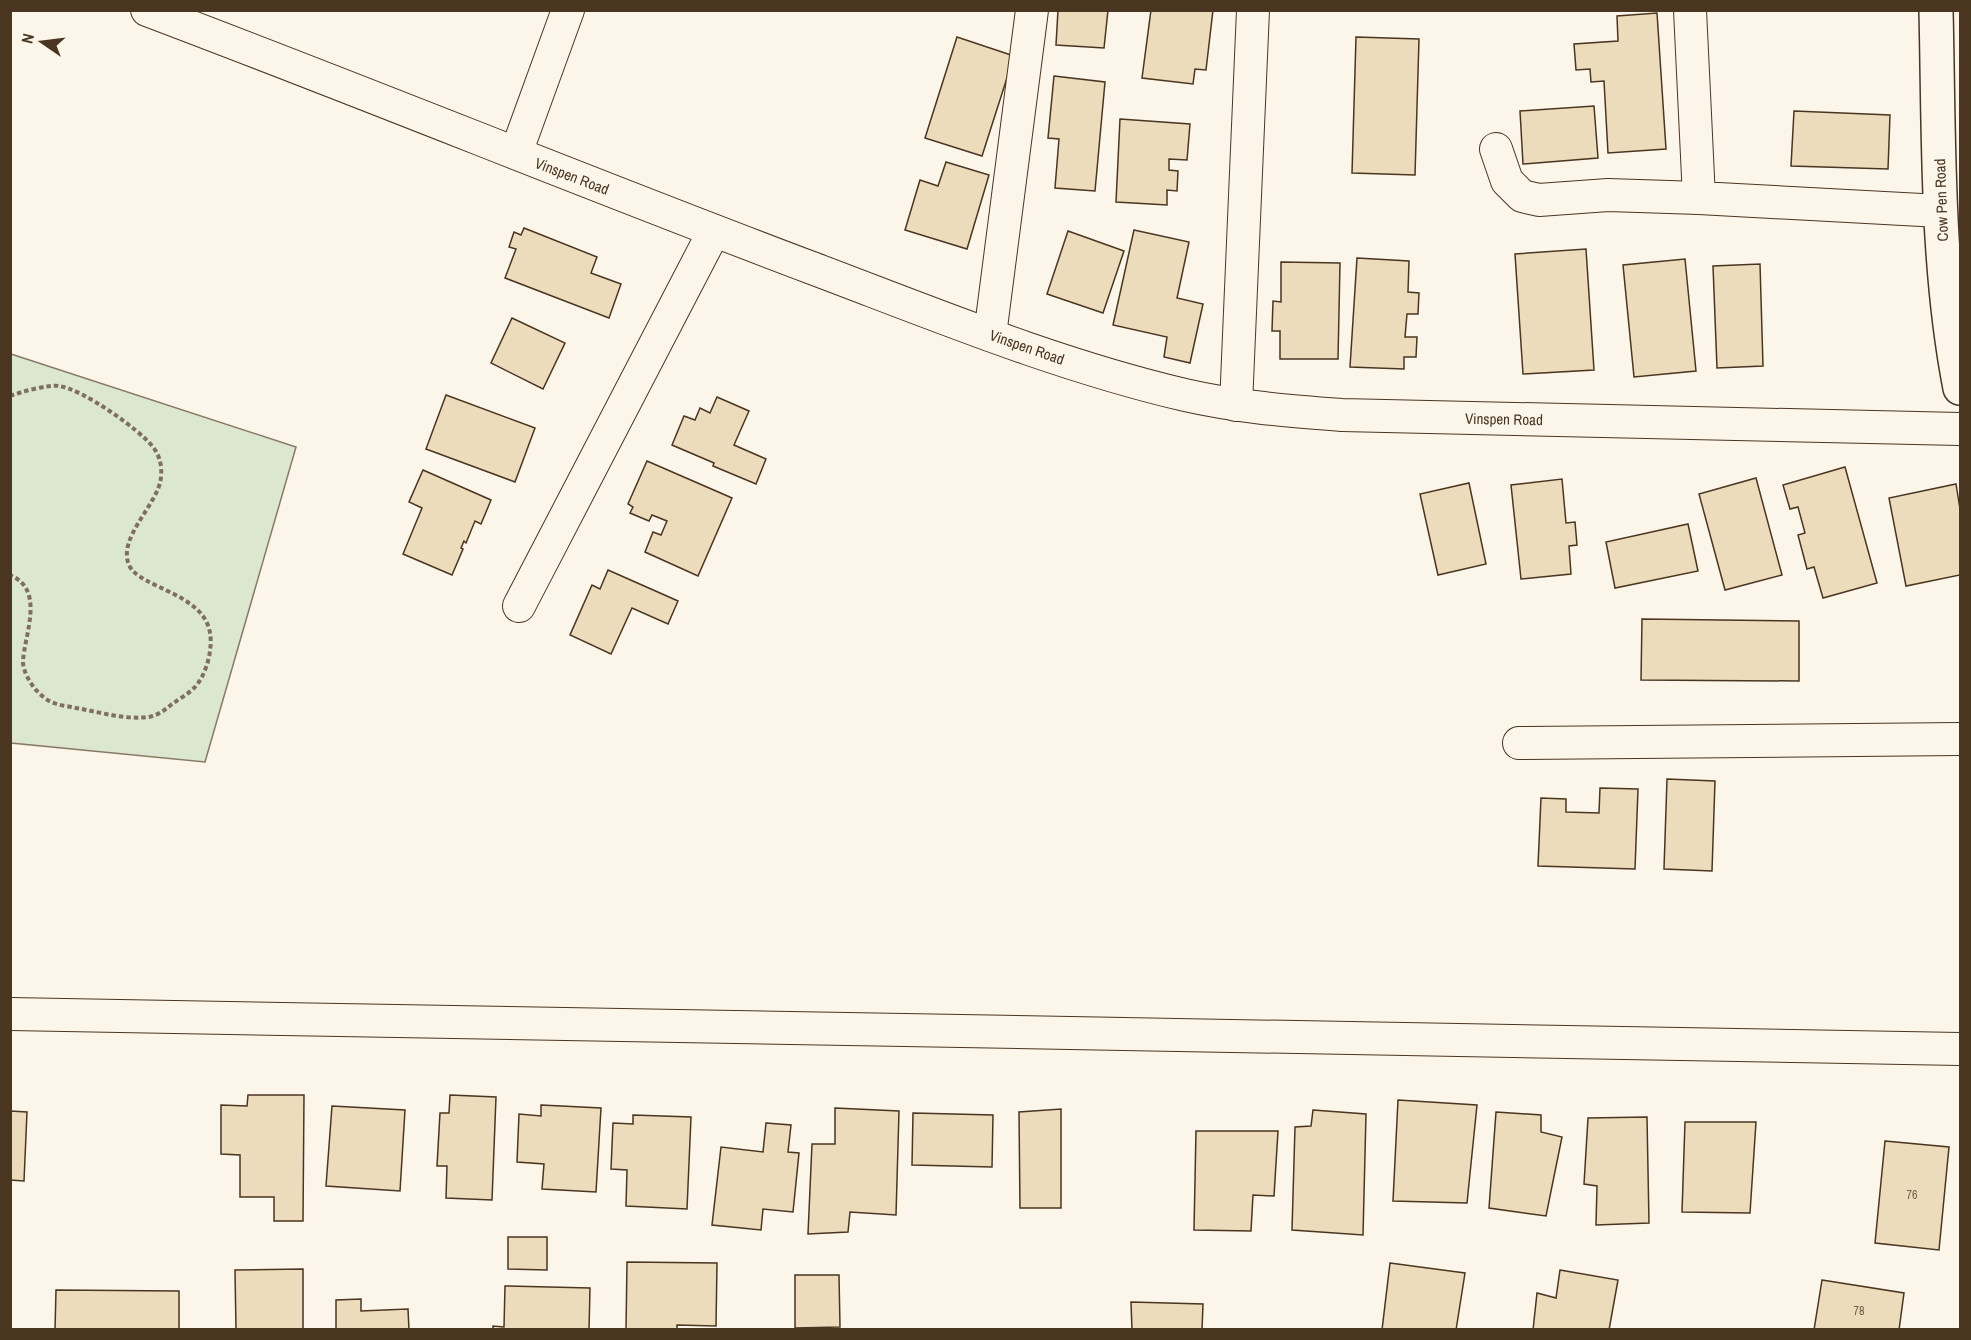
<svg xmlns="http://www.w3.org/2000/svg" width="1971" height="1340" font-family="'Archivo Narrow',sans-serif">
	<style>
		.green { fill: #dce7d0; stroke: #887966; stroke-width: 1.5 }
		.building { fill: #ecdcbc; stroke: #4a3520; stroke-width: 1.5 }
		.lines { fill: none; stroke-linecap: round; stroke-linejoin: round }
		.street-casing { stroke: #4a3520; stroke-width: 34 }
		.secondary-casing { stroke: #4a3520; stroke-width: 36 }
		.path { stroke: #7f6f5c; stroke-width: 4; stroke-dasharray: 4.5 3; stroke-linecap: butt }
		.street { stroke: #fbf6e9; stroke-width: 32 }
		.secondary { stroke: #fbf6e9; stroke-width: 33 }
		.labels { text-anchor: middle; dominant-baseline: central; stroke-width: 4.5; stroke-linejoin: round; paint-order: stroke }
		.number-label { font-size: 12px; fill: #725f47 }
		.street-label { font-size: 15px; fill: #4a3520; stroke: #fbf6e9 }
	</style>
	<rect width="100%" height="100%" fill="#fbf6e9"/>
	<path class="green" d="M11,354L296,447L205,762L11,743Z"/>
	<g class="building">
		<path d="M1058,10H1108L1104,48L1056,45Z"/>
		<path d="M1151,10H1213L1206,70L1195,69L1193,84L1142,78Z"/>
		<path d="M1657,13L1666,149L1608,153L1604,81L1591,82L1590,69L1576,70L1574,44L1618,41L1617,16Z"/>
		<path d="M957,37L1014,56L982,156L925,138Z"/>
		<path d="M1356,37L1419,39L1415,175L1352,173Z"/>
		<path d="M1054,76L1105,82L1095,191L1055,188L1059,139L1048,138Z"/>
		<path d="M1594,106L1598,158L1523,164L1520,111Z"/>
		<path d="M1794,111L1890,115L1888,169L1791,166Z"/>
		<path d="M1120,119L1190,124L1187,160L1169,159V170L1178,171L1177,191L1167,190V205L1116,202Z"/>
		<path d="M946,162L989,175L967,249L905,230L920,180L938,186Z"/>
		<path d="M524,228L597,257L591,273L621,284L609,318L505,278L516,249L509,247L514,232L521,235Z"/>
		<path d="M1134,230L1189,242L1177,298L1203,304L1190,363L1164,357L1167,337L1113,325Z"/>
		<path d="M1068,231L1124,251L1103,313L1047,294Z"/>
		<path d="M1586,249L1594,370L1523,374L1515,254Z"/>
		<path d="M1357,258L1409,261L1408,292L1419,293L1418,314H1407L1405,337H1417L1416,357H1404V369L1350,367Z"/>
		<path d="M1685,259L1696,371L1634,377L1623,265Z"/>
		<path d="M1281,262L1340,263L1338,359H1280V331H1272L1273,301L1281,302Z"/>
		<path d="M1760,264L1763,366L1717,368L1713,266Z"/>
		<path d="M512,318L565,343L543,389L491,363Z"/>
		<path d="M446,395L535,428L515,482L426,449Z"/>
		<path d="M717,397L749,411L734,445L766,459L756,484L713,466L714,463L672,445L684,416L695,420L700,408L710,413Z"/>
		<path d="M647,461L732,498L698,576L645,552L653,532L661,535L667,521L652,515L649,521L630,513L633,507L628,504Z"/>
		<path d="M1845,467L1877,583L1823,598L1814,567L1807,569L1798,535L1805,533L1798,507L1790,509L1783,485Z"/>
		<path d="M423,470L491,500L481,524L475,521L466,543L464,541L461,548L463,549L452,575L403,554L422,508L409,502Z"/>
		<path d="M1756,478L1782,575L1725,590L1699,494Z"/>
		<path d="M1562,479L1566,523L1575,522L1577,545L1569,546L1571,574L1521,579L1511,485Z"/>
		<path d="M1469,483L1486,564L1438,575L1420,494Z"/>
		<path d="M1956,484L1960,509V575L1906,586L1889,498Z"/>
		<path d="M1688,524L1698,571L1615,588L1606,542Z"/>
		<path d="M608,570L678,601L668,624L632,608L611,654L570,635L592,585L600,589Z"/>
		<path d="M1642,619L1799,621V681L1641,680Z"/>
		<path d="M1667,779L1715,781L1712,871L1664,869Z"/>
		<path d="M1600,788L1638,789L1635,869L1538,866L1541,798L1566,799V812L1599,813Z"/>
		<path d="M248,1095H304L303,1221H274V1197H240V1155L221,1154V1105L247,1106Z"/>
		<path d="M450,1095L496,1097L492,1200L446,1198L447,1166H437L440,1113H449Z"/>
		<path d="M1398,1100L1477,1105L1467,1203L1393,1201Z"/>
		<path d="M541,1105L601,1108L596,1192L542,1189L544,1164L517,1162L519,1114L541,1116Z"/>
		<path d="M332,1106L405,1110L400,1191L326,1186Z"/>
		<path d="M835,1108L899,1111L896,1215L850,1212L848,1232L808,1234L812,1144H835Z"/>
		<path d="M1061,1109V1208H1020L1019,1112Z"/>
		<path d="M1313,1110L1366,1114L1363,1235L1292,1230L1295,1127L1311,1126Z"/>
		<path d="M10,1111L27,1112L24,1181L10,1180Z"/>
		<path d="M1496,1112L1541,1115V1132L1562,1137L1546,1216L1489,1208Z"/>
		<path d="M913,1113L993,1115L992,1167L912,1165Z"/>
		<path d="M633,1115L691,1117L687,1209L626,1206L627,1170L611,1169L613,1123L633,1124Z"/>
		<path d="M1647,1117L1649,1223L1596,1225L1597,1186L1584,1184L1588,1118Z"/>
		<path d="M1685,1122H1756L1750,1213L1682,1212Z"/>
		<path d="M766,1123L791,1125L788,1152L799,1153L793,1212L763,1209L761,1230L712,1225L721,1147L763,1152Z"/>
		<path d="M1196,1131H1278L1274,1196L1253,1195L1251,1231L1194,1230Z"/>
		<path d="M1885,1141L1949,1147L1939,1250L1875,1243Z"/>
		<path d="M508,1237H547V1270L508,1269Z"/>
		<path d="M627,1262L717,1263L716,1326L677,1325V1330H626Z"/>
		<path d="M1390,1263L1465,1273L1456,1330H1382Z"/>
		<path d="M303,1269V1330H236L235,1270Z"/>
		<path d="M1560,1270L1618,1280L1609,1330H1533L1537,1293L1556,1298Z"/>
		<path d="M795,1275H839L840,1327L795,1328Z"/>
		<path d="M1822,1280L1904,1293L1899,1330H1814Z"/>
		<path d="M505,1286L590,1288L589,1330H493V1326L504,1327Z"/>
		<path d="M56,1290L179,1291V1330H55Z"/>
		<path d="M361,1299V1311L408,1309L409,1330H336V1300Z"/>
		<path d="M1131,1302L1203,1304L1202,1330H1132Z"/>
	</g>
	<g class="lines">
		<defs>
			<g id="street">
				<path d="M147,10C370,94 589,184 812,268C934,314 1057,365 1185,395C1237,407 1289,411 1342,415L1960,429"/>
				<path d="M1690,10L1699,198L1940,211"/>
				<path d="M1496,149L1507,181L1522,196L1539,200L1608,195L1699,198"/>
				<path d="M516,153L568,10"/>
				<path d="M990,335L1032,10"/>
				<path d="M1236,405L1253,10"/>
				<path d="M519,606L714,231"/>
				<path d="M1519,743L1960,739"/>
				<path d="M10,1014L1960,1049"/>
			</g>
			<path id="secondary" d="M1936,10C1939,137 1936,264 1960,388"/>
		</defs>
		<use href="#street" class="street-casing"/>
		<use href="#secondary" class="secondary-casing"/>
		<path class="path" d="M10,396C20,392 50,384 59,386C82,389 139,429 153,447C160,456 162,466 161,477C159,504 117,537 129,565C139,588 204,593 210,633C213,650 206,676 194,688C188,694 179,699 172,704C165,710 157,716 148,717C124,720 100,712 76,708C69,706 61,706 54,703C47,701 41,695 36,690C30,683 23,671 23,662C24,635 46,590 10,575"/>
		<use href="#street" class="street"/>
		<use href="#secondary" class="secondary"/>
	</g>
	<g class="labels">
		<g class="number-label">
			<text x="1912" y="1195">76</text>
			<text x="1859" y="1311">78</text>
		</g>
		<g class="street-label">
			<text transform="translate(572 176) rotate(21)">Vinspen Road</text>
			<text transform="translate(1941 200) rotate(-92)">Cow Pen Road</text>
			<text transform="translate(1027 347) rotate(19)">Vinspen Road</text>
			<text transform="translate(1504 419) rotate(1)">Vinspen Road</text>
		</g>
	</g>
	<rect width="1971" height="1340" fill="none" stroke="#4a3520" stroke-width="24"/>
	<g transform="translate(42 42) rotate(284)" stroke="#fbf6e9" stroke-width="4.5" paint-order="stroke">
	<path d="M0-4.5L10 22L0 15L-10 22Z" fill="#4a3520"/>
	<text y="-9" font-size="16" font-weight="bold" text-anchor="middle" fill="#4a3520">N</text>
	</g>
</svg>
